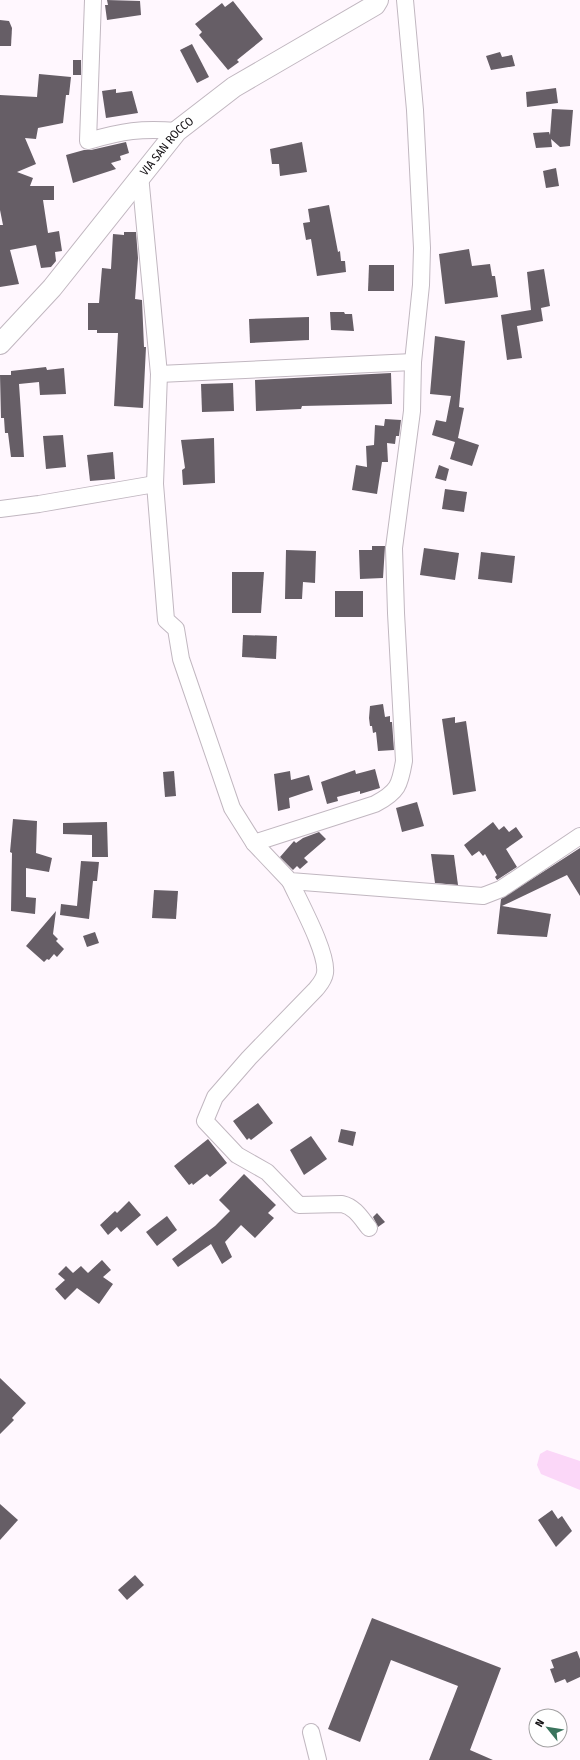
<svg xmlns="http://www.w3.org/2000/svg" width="580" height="1760" font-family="'Fira Sans Condensed',sans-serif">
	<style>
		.green { fill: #fbd7f8 }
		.building { fill: #665e66 }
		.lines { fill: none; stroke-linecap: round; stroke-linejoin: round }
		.minor-casing { stroke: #c1b7c0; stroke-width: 18 }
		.tertiary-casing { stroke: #c1b7c0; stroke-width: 22 }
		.minor { stroke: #fff; stroke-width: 16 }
		.tertiary { stroke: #fff; stroke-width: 20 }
		.labels { text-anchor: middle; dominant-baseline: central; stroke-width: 4; stroke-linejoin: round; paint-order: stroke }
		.street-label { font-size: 12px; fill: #161316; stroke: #fff }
	</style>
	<rect width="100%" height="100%" fill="#fff7fe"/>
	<path class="green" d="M547,1450L580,1461V1490L541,1474L537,1465L540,1454Z"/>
	<g class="building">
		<path d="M107,0L140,1L141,15L107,20L105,5H108Z"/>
		<path d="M233,1L263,39L237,60L239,62L228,70L199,35L202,32L195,24L222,3L225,7Z"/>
		<path d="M0,20L9,21L12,28L11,46H0Z"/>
		<path d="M192,44L209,77L197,83L180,50Z"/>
		<path d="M500,52L502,57L512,55L515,66L491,70L486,56Z"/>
		<rect x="73" y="60" width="8" height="15"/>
		<path d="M39,74L71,77L69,95H66L63,123L38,128L36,139L25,138L36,164L17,172L33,178L30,186H54V200H43L48,233L59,231L62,251L55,252L56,261L51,267L41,268L36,245L10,250L19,284L0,287V225H3L0,210V95L37,97Z"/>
		<path d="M556,88L558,103L527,107L526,92Z"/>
		<path d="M116,89V93L132,91L138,113L106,118L102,91Z"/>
		<path d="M552,109L573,110L570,146L560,147L551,139L552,147L536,148L533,133L549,132L550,135Z"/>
		<path d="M126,142L129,153L120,156L121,160L111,163L116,169L73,183L66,155L84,150H91Z"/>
		<path d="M302,142L307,172L280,176L279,164H272L270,149Z"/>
		<path d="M556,168L559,186L546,188L543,171Z"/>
		<path d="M329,205L338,252L340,251L341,261H345L346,272L317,276L311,239L306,240L303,223L310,222L308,209Z"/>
		<path d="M124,232H136L138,258L135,299L142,300L144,347H146L143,408L114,406L118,333H97V330H88V303H99L102,268L111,269L113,234L124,235Z"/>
		<path d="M469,249L472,266L490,264L492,276H495L498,297L445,304L439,254Z"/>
		<path d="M369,265H394V291H368Z"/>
		<path d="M544,269L550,306L532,310L541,308L543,321L517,326L522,358L507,360L501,315L531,310L527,272Z"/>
		<path d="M330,312H344L345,314H352L354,331L331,330Z"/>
		<path d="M309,317V340L250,343L249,319Z"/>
		<path d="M435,336L465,341L459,407L464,408L458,438L479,445L472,466L450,459L455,442L432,435L436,420L446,422L451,396L430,394Z"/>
		<path d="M46,367L47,370L64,368L66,394L40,395L39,382L19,384L24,457H11L8,433H5L4,418H1L0,375H11V371Z"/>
		<path d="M391,373L392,404L302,406L301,409L256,411L255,380Z"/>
		<path d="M233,383L234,411L202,412L201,384Z"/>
		<path d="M385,419L401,420L399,436H396L395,444L387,443L388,462H382L377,494L352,490L356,465L367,467L366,446L374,445L375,425L384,426Z"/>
		<path d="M63,435L66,467L46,469L43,436Z"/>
		<path d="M214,438L215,483L183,485L182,470L185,468L181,440Z"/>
		<path d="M113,452L115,479L90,481L87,455Z"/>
		<path d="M439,465L449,469L446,481L435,478Z"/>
		<path d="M445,489L467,492L464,512L442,509Z"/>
		<path d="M372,546H385L383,578L360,579L359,550H372Z"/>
		<path d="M424,548L459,553L455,580L420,575Z"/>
		<path d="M286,550L316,551L315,583L303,582L302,599H285Z"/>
		<path d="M481,552L515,556L512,583L478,579Z"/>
		<path d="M232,572H264L261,613H232Z"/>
		<rect x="335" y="591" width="28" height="26"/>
		<path d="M243,635L277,636L276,659L242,657Z"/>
		<path d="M383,704L385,717L390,716V722H392L394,750L378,751L376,732L373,733L372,726H370L369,718L370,706Z"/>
		<path d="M455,717V723L466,721L476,791L453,795L442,719Z"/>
		<path d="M375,769L380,788L360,794V791L337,797L338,801L327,804L321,782L355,770L356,774Z"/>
		<path d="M174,771L176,796L165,797L163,772Z"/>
		<path d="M290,771L291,780L309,775L313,790L289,798L290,808L278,811L274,774Z"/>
		<path d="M417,802L424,826L402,832L396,808Z"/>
		<path d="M13,819L37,821L36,853L52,858L49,872L26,868V897L36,898L35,914L11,911L12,853L10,852Z"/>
		<path d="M107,822L108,857H92V835L63,834V823Z"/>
		<path d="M493,822L499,830L504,826L509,832L516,827L523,837L506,849L517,867L497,880L495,877L497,875L485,854L483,856L479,851L472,856L464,845Z"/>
		<path d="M319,832L326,839L304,858L308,862L300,869L297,866L293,870L280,857L294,841L296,843L303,838Z"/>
		<path d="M580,848V896L567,875L502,906L551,914L547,937L497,934L501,899Z"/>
		<path d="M431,854L454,855L458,885L435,883Z"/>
		<path d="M81,861L99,862L97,881H93L89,919L60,915L61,904L77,906Z"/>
		<path d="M154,890L178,891L176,919L152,918Z"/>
		<path d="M56,911L53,934L58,939L56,941L64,949L57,957L54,954L49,960L47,959L44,962L26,946Z"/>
		<path d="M95,932L99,943L87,947L83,936Z"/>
		<path d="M258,1103L273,1123L251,1140L249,1138L247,1140L233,1121Z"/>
		<path d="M341,1129L356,1132L353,1146L338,1142Z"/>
		<path d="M311,1136L327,1159L304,1175L290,1150Z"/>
		<path d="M208,1139L227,1163L210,1177L207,1174L193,1185L192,1183L189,1185L174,1166Z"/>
		<path d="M244,1174L276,1205L268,1213L274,1218L255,1238L241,1225L225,1242L232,1257L222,1264L211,1244L178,1267L172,1259L215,1226L230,1211L219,1200Z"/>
		<path d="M129,1201L141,1215L121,1232L117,1227L108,1235L100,1225L115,1211L117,1213Z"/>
		<path d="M377,1213L385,1222L378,1227L373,1217Z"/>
		<path d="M167,1216L177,1230L157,1246L146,1232Z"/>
		<path d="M102,1260L111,1270L103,1277L113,1284L99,1304L77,1288L65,1300L55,1289L65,1280L58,1274L66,1266L73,1273L81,1266L88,1273Z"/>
		<path d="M0,1378L26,1403L12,1418L14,1420L0,1434Z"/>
		<path d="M0,1504L18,1520L0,1540Z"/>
		<path d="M552,1510L558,1519L562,1516L572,1531L556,1547L538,1520Z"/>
		<path d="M135,1575L144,1585L127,1600L118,1590Z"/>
		<path d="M372,1618L501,1668L470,1750L493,1760H429L458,1686L391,1660L360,1742L328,1729Z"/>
		<path d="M577,1651L580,1659V1677L567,1683L565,1679L555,1683L550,1669L554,1668L551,1660Z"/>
	</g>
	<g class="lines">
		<defs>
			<g id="minor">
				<path d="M93,0L88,141C123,131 141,128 177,131"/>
				<path d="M140,175L159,374L155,484L166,620L176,629L181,659L232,808L254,843L290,881L483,896L501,889L580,836"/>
				<path d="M159,374L413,362"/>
				<path d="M0,509L39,504L155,484"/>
				<path d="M254,843L375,804C398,792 400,785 404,761L396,613L394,548L412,411L413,362L421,285L422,248L415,110L405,0"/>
				<path d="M290,881C299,901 328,953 325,973C324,980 320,984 316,989L249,1058L215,1097L205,1121L237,1155L267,1172L299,1205L342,1204C355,1207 361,1218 369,1228"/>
				<path d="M311,1732L318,1760"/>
			</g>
			<g id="tertiary">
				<path id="s1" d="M0,344L52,288L177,131L234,87L375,5L378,0"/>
			</g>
		</defs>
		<use href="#minor" class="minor-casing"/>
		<use href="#tertiary" class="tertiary-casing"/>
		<use href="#minor" class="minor"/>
		<use href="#tertiary" class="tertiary"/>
	</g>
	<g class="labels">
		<g class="street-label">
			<text stroke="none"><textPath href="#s1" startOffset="259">VIA SAN ROCCO</textPath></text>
		</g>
	</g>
	<g transform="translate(548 1728) rotate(300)"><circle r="19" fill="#ffffff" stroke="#a2a1a2"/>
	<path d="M0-3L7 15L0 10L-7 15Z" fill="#3a745d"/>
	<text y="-6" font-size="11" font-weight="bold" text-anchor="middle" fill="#161316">N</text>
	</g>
</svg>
